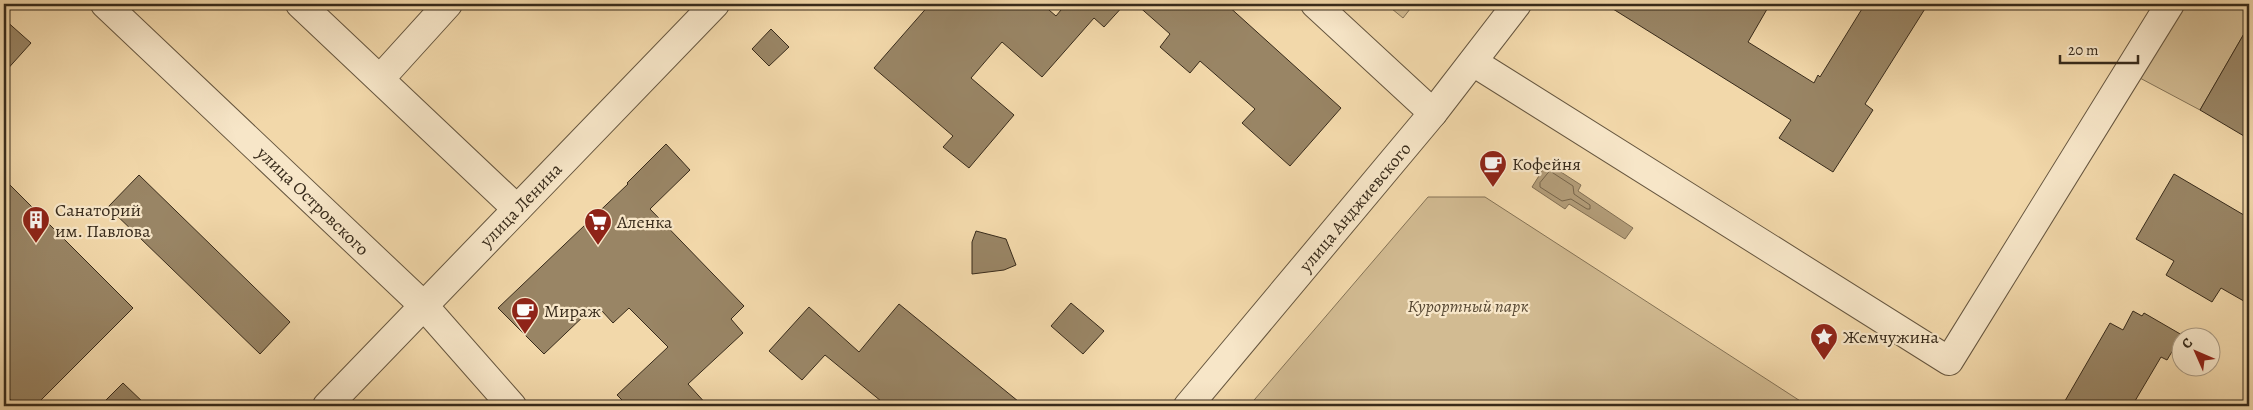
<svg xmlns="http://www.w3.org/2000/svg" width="2253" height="410" font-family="Alegreya,serif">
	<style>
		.green { fill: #d2bb92; stroke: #857356 }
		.water { fill: #b39d79; stroke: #826f53 }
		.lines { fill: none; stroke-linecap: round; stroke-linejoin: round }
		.shore { stroke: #76644a; stroke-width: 1 }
		.building { fill: #998565; stroke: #382b1b }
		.minor-casing { stroke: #66563f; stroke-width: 30 }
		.minor { stroke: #f7e6c8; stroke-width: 28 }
		.labels { text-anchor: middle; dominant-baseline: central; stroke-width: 4.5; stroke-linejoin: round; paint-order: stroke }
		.poi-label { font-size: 18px; fill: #382b1b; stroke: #f7e6c8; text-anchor: start }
		.street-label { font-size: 18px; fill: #382b1b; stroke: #f7e6c8 }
		.park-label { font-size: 18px; font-style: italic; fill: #574833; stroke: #f7e6c8 }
	</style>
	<rect width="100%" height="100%" fill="#f2d8aa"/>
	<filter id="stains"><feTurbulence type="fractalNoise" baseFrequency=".004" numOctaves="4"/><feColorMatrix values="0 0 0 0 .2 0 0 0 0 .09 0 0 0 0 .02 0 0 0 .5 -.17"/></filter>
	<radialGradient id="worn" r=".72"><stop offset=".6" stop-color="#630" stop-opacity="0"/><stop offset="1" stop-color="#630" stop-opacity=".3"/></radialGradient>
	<g class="green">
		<path d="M1386,4H1414L1403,18Z"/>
		<path d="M2184,4H2249V25L2200,110L2138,77Z"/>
		<path d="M1428,197H1485L1808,406H1249Z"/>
	</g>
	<path class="water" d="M1547,163L1581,185L1578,191L1633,228L1625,239L1569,204L1565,209L1532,187Z"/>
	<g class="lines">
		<path class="shore" d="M1550,171L1573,186L1574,194L1590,205V209H1587L1571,199L1562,201L1540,187V183Z"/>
	</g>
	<g class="building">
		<path d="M930,4H1042L1056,16L1066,4H1125L1104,27L1094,18L1042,77L1002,42L971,78L1014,115L969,168L943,147L953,136L874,68Z"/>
		<path d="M1136,4H1226L1341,108L1290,166L1242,123L1255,109L1200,61L1190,73L1160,47L1170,34Z"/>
		<path d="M1605,4H1770L1748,42L1814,83L1818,75L1820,77L1865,4H1928L1865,104L1873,110L1833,172L1779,138L1791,120Z"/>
		<path d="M4,19L31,43L4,73Z"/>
		<path d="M2249,25V139L2200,110Z"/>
		<path d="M771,29L789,47L769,66L752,49Z"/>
		<path d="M666,144L690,170L650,209L744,306L731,319L743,333L688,384L708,406H628L617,395L668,347L629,308L613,323L602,311L594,319L588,312L544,354L498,308L628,184L627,183Z"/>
		<path d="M2174,174L2249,218V304L2221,288L2212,302L2166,275L2174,261L2136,239Z"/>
		<path d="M139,175L290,322L260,354L108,207Z"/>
		<path d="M4,179L133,308L35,406H17L4,393Z"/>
		<path d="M976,231L1006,239L1016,265L1004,270L972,274V242Z"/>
		<path d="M1071,303L1104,331L1083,354L1051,326Z"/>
		<path d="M899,304L1024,406H887L825,355L802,380L769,351L809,307L859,352Z"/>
		<path d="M2133,311L2142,316L2144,313L2182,335L2167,360L2161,357L2132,406H2062L2110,323L2123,330Z"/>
		<path d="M123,383L147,406H100Z"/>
	</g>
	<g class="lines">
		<defs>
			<g id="minor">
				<path d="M105,4L424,306L512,406"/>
				<path d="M300,4L517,209"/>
				<path d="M1315,4L1433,113"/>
				<path d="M1473,62L1949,361L2170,4"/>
				<path d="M380,79L448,4"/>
				<path d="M327,406L715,4"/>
				<path d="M1188,406L1433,113L1517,4"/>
			</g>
		</defs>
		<use href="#minor" class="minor-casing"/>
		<use href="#minor" class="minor"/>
	</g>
	<defs>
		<symbol id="cafe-pin" viewBox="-11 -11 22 30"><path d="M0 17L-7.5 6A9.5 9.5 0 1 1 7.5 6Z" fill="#8f2418" stroke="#f7e6c8"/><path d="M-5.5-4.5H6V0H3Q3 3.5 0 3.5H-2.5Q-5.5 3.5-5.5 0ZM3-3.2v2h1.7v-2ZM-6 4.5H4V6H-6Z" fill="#fff"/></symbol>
		<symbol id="building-pin" viewBox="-11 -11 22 30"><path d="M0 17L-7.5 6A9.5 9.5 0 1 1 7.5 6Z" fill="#8f2418" stroke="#f7e6c8"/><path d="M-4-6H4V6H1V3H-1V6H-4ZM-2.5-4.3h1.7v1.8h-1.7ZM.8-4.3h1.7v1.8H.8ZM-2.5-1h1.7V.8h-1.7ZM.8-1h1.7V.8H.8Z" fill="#fff"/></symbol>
		<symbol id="supermarket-pin" viewBox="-11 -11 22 30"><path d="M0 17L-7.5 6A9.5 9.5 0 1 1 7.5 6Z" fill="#8f2418" stroke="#f7e6c8"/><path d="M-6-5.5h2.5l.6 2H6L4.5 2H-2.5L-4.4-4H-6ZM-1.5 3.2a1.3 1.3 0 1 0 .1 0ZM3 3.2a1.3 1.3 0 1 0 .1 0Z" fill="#fff"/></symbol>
		<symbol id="sight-pin" viewBox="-11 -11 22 30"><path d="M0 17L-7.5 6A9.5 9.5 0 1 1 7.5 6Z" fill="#8f2418" stroke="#f7e6c8"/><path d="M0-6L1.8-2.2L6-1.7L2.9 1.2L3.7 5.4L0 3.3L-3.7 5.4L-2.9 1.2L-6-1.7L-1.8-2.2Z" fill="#fff"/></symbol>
	</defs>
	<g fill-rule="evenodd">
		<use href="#cafe-pin" x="1477" y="148" width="32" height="43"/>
		<use href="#building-pin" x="20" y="204" width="32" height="43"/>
		<use href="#supermarket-pin" x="582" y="206" width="32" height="43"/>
		<use href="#cafe-pin" x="509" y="295" width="32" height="43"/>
		<use href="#sight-pin" x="1808" y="321" width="32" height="43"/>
	</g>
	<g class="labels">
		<g class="poi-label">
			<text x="1512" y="164">Кофейня</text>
			<text x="55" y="210">Санаторий<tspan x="55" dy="21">им. Павлова</tspan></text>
			<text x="617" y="222">Аленка</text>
			<text x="544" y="311">Мираж</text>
			<text x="1843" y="337">Жемчужина</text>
		</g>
		<g class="street-label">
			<text transform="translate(313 201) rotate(44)">улица Островского</text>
			<text transform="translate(521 205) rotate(-46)">улица Ленина</text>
			<text transform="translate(1355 207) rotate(-50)">улица Анджиевского</text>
		</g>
		<g class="park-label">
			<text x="1468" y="306">Курортный парк</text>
		</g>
	</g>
	<rect width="2253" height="410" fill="none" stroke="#f2d8aa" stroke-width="20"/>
	<rect x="5" y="5" width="2243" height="400" fill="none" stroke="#382b1b" stroke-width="2.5"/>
	<rect x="10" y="10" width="2233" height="390" fill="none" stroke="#382b1b"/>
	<g transform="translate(2196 352) rotate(315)"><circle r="24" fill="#f7e6c8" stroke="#ab9b83"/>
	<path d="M0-4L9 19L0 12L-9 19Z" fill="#8f2418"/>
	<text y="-8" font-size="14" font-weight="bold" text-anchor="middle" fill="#382b1b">С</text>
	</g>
	<path d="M2060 55v8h78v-8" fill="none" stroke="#382b1b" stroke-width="2.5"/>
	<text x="2068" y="55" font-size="15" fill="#382b1b" stroke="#f7e6c8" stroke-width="4" paint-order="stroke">20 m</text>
	<rect width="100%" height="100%" filter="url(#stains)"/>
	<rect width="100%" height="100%" fill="url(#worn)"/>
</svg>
